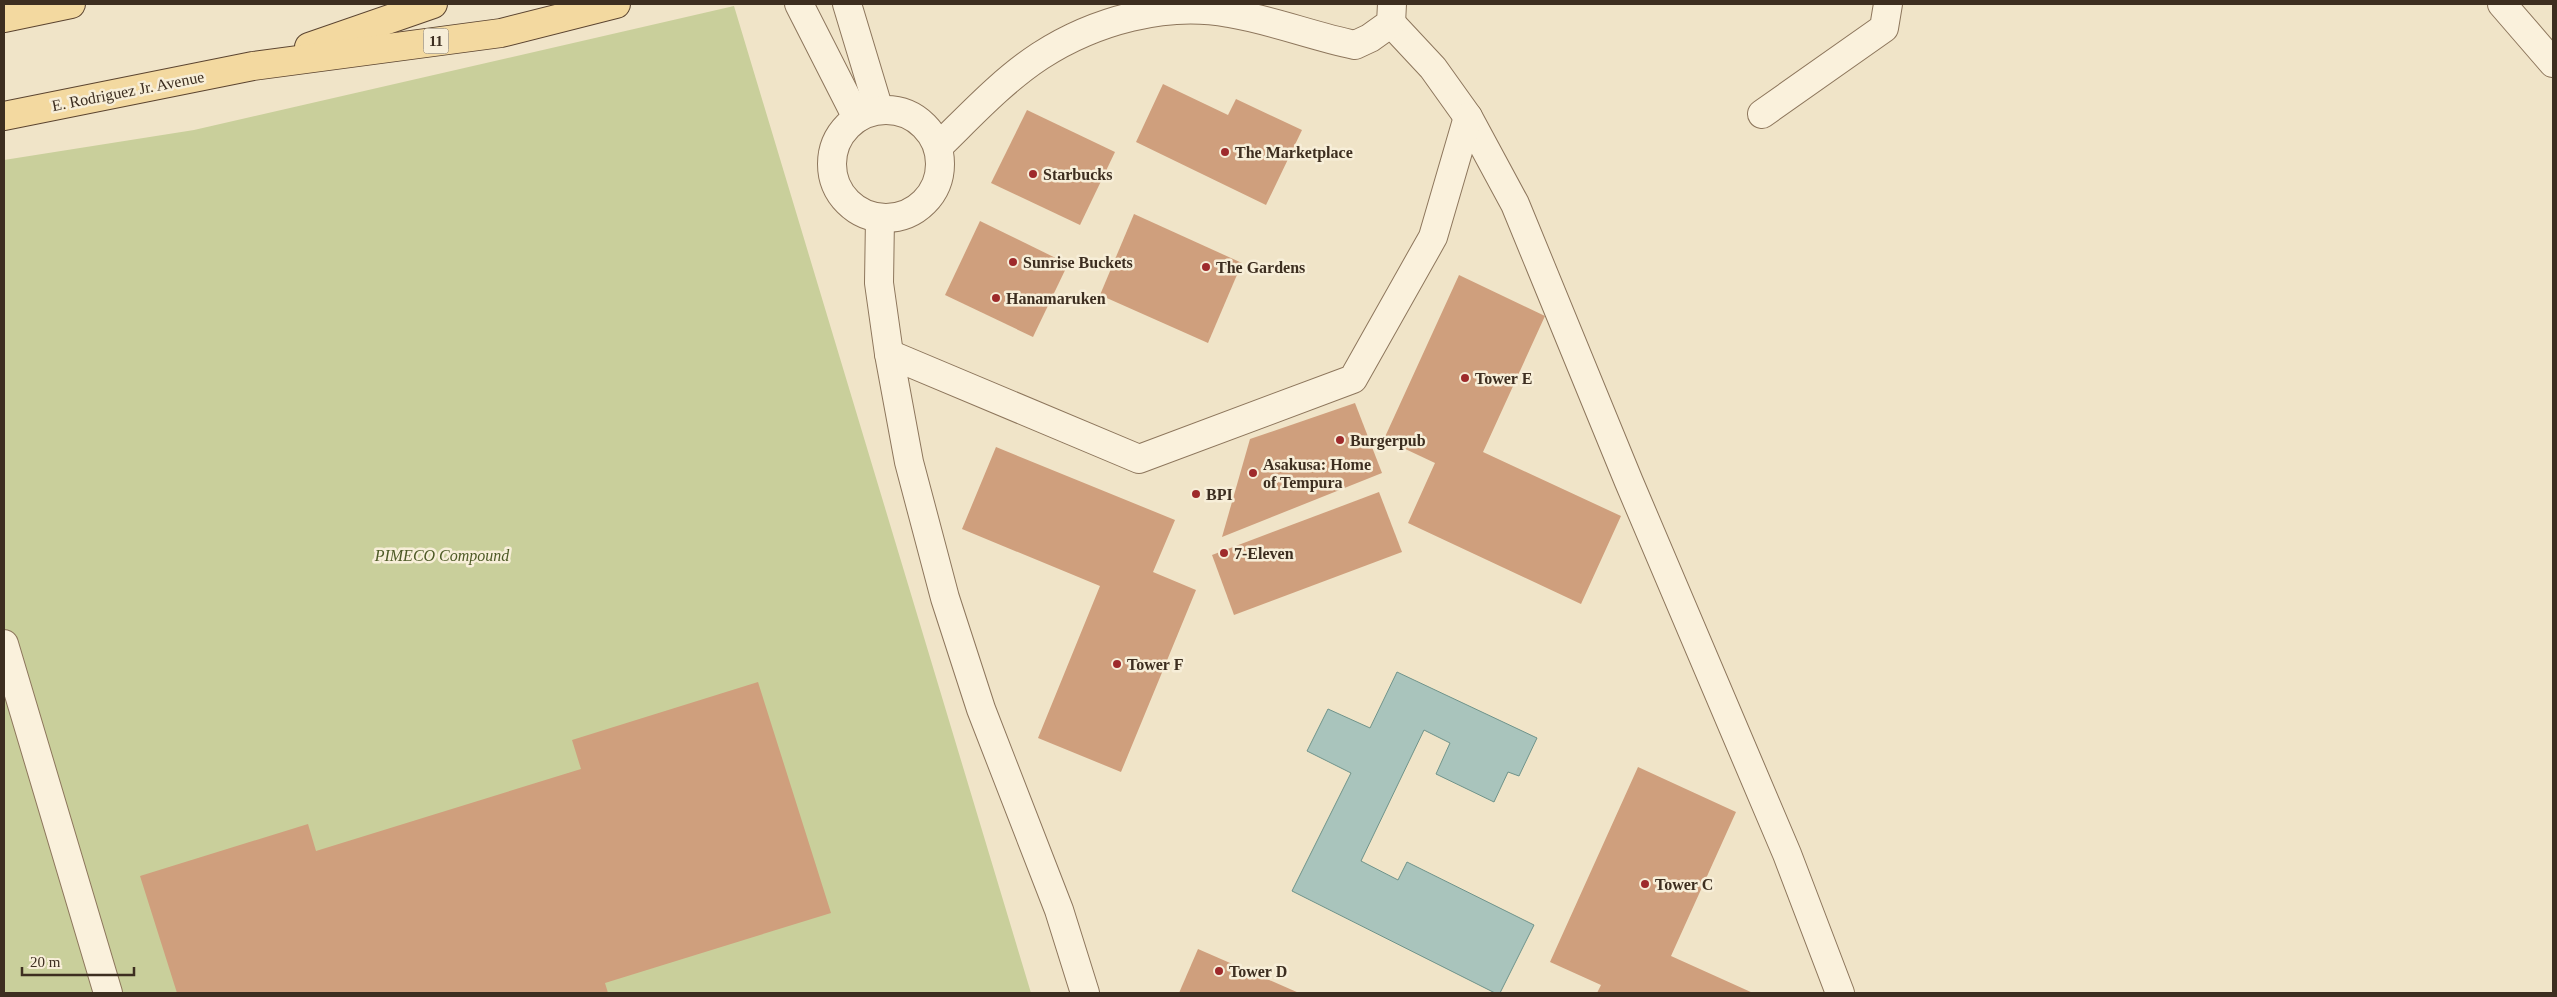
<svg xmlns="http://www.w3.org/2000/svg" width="2557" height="997" font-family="'Times New Roman',serif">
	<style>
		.green { fill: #c9cf9b }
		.water { fill: #a9c4bc; stroke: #6f938a }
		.building { fill: #cf9f7d }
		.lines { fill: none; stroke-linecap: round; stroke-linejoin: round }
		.minor-casing { stroke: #8d765c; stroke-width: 30 }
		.major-casing { stroke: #5b4430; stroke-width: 30 }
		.minor { stroke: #faf1dc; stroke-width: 28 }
		.major { stroke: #f3d9a0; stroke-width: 28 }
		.poi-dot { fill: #9e2a2b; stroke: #f7eed8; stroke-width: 2 }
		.labels { text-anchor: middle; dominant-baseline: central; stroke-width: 5; stroke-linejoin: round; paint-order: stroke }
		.shield { fill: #f7eed8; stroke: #756857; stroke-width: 1 }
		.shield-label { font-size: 15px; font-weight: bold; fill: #3d2e20 }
		.street-label { font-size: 16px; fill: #3d2e20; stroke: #f7eed8 }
		.poi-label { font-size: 16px; font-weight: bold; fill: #3d2e20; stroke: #f7eed8; text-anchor: start }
		.park-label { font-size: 16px; font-style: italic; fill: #4d5a26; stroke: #f7eed8 }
	</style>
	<rect width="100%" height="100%" fill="#f0e4c8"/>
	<path class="green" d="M734,6L1031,993H4V160L194,130Z"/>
	<path class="water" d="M1397,672L1537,738L1519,776L1508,772L1494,802L1436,774L1450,743L1424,730L1361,861L1398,880L1407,862L1534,925L1500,993H1495L1292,891L1351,773L1307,751L1328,709L1370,728Z"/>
	<g class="building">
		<path d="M1163,84L1228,115L1236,99L1302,130L1266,205L1136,142Z"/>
		<path d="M1027,110L1115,152L1080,225L991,183Z"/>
		<path d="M1134,214L1242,263L1208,343L1100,295Z"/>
		<path d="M980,221L1068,264L1033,337L945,295Z"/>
		<path d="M1459,275L1545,316L1483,452L1621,516L1581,604L1408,523L1435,463L1384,439Z"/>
		<path d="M1355,403L1382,473L1222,537L1250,439Z"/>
		<path d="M996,447L1175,520L1153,572L1196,590L1121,772L1038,738L1100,586L962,529Z"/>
		<path d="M1379,492L1402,552L1234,615L1212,555Z"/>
		<path d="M758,682L831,913L605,983L608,993H177L140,876L308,824L316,851L581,769L572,740Z"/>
		<path d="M1638,767L1736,812L1671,956L1753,993H1597L1601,985L1550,962Z"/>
		<path d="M1198,949L1299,993H1179Z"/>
	</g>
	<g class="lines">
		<defs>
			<g id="minor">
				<path d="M799,4L857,118"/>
				<path d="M847,4L879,110"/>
				<path d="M2502,4L2553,63"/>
				<path d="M1391,23L1433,68L1468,117L1515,204L1629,482L1787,854L1840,993"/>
				<circle cx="886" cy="164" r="54"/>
				<path d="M1762,114L1884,28L1888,4"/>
				<path d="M938,147C970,116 1002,81 1040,56C1094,21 1166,1 1229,13C1272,20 1312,36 1355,45L1370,38L1391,23L1392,4"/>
				<path d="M880,218L879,283L889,354L909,462L945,598L981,709L1059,910L1085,993"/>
				<path d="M889,354L1139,459L1353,379L1433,237L1468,117"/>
				<path d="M4,644L108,993"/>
			</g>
			<g id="major">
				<path d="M4,18L71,4"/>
				<path d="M309,47L433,4"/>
				<path d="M4,116L253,66L501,33L616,4"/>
			</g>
		</defs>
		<use href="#minor" class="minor-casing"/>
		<use href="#major" class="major-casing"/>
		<use href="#minor" class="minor"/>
		<use href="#major" class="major"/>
	</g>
	<g class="poi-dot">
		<circle cx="1225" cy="152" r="5"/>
		<circle cx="1033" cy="174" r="5"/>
		<circle cx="1013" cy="262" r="5"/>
		<circle cx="1206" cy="267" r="5"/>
		<circle cx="996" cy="298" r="5"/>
		<circle cx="1465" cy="378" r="5"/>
		<circle cx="1340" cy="440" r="5"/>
		<circle cx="1253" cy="473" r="5"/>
		<circle cx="1196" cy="494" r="5"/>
		<circle cx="1224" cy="553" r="5"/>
		<circle cx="1117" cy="664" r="5"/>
		<circle cx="1645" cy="884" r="5"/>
		<circle cx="1219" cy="971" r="5"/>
	</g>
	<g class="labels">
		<rect class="shield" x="423.5" y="28.5" width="25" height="25" rx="4"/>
		<g class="shield-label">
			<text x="436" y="41">11</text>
		</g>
		<g class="street-label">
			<text transform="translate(128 91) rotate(-11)">E. Rodriguez Jr. Avenue</text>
		</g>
		<g class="poi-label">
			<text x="1235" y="152">The Marketplace</text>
			<text x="1043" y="174">Starbucks</text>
			<text x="1023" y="262">Sunrise Buckets</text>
			<text x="1216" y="267">The Gardens</text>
			<text x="1006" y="298">Hanamaruken</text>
			<text x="1475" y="378">Tower E</text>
			<text x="1350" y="440">Burgerpub</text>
			<text x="1263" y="464">Asakusa: Home<tspan x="1263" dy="18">of Tempura</tspan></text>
			<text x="1206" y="494">BPI</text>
			<text x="1234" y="553">7-Eleven</text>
			<text x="1127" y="664">Tower F</text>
			<text x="1655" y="884">Tower C</text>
			<text x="1229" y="971">Tower D</text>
		</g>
		<g class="park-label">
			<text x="442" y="555">PIMECO Compound</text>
		</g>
	</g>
	<rect width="2557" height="997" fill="none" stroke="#3d2e20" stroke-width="10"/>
	<path d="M22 967v8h112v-8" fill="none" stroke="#3d2e20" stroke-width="2.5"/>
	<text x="30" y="967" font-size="15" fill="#3d2e20" stroke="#f7eed8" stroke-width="4" paint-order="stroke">20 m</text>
</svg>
